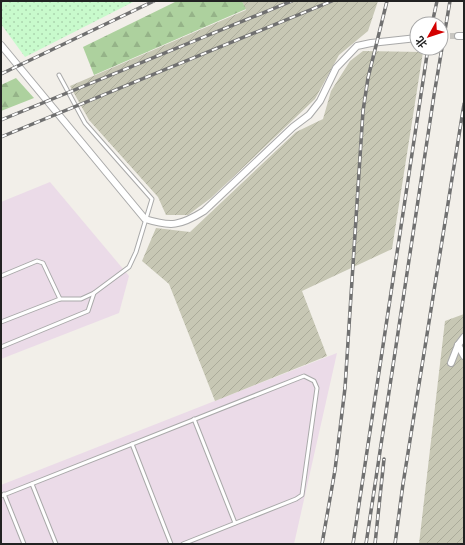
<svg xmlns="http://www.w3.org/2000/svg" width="465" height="545" font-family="Quicksand,'Noto Sans SC',sans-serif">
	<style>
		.industrial { fill: #ebdbe8 }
		.construction { fill: url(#construction-furrows) }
		.forest { fill: url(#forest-firs) }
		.park { fill: url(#park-dots) }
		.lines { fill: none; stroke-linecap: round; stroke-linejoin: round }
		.minor-tunnel { stroke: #c8c6c1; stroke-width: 6; stroke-dasharray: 6 3; stroke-linecap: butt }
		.service-casing { stroke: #a9a9a9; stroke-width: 5 }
		.minor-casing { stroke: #a9a9a9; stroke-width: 8 }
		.service { stroke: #fff; stroke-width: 3 }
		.minor { stroke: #fff; stroke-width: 6 }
		.rail-casing { stroke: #707070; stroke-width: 3.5 }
		.rail { stroke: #fff; stroke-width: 2; stroke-dasharray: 6; stroke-linecap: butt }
	</style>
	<defs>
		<pattern id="construction-furrows" width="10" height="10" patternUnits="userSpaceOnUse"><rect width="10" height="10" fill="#c7c7b4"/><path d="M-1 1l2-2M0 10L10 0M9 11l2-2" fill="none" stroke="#abab9a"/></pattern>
		<pattern id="forest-firs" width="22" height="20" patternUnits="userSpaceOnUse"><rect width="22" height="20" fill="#add19e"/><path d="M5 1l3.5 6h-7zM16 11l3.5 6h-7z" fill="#95b388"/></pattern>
		<pattern id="park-dots" width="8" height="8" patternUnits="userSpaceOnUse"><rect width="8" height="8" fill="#c8facc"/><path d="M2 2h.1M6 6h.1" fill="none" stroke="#acd6af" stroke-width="1.8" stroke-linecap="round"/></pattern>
	</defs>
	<rect width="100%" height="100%" fill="#f2efe9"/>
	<g class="industrial">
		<path d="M50,182L129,276L119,313L1,359V202Z"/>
		<path d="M337,353L294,544H1V485Z"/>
	</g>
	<g class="construction">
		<path d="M242,1H378L368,31L339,55L315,99L211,198L188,215H166L158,197L89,120L70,86L246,10Z"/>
		<path d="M363,51L423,52L392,249L302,291L327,356L215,401L169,284L142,261L156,228L190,232L296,132L323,119L331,91L350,61Z"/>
		<path d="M464,314V544H419L445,321Z"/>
	</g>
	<g class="forest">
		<path d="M177,1H242L246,9L94,75L83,47Z"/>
		<path d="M16,78L34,98L1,111V85Z"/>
	</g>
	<path class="park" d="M1,1H135L25,57L1,24Z"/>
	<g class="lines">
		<path class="minor-tunnel" d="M441,36H458"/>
		<defs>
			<g id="service">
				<path d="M1,276L37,261L43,263L60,299"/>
				<path d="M1,322L60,299H81L94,293L129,267L136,252L152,199L85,123L59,75"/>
				<path d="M1,347L88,311L94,293"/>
				<path d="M194,419L235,523"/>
				<path d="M132,444L171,544"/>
				<path d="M32,484L56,544"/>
				<path d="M4,494L24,544"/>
				<path d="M1,496L304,376L314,381L317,388L302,495L296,499L183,544"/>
			</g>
			<g id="minor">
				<path d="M458,36H464"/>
				<path d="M1,45L145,219C171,227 180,226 204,211L293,127L309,115L320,101L336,68L357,46L371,43L417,38"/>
				<path d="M458,345L464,356"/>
				<path d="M451,363L458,345L464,337"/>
			</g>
		</defs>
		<use href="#service" class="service-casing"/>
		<use href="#minor" class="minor-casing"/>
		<use href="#service" class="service"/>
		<use href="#minor" class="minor"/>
		<defs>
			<g id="rail">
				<path d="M432,24L437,1"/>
				<path d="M1,74L154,1"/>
				<path d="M1,120L292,1"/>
				<path d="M1,137L332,1"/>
				<path d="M322,544L335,470L345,388L363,111L368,78L387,1"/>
				<path d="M353,544L428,48"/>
				<path d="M366,544L434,95L450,1"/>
				<path d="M375,544L384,459"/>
				<path d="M395,544L403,484L464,104"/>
			</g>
		</defs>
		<use href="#rail" class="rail-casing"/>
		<use href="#rail" class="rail"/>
	</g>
	<rect width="465" height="545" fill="none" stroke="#222222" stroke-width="4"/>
	<g transform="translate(429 36) rotate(231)"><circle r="19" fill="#ffffff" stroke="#a7a7a7"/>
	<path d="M0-3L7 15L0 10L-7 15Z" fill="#d40000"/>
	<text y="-6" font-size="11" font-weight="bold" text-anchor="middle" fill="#222222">北</text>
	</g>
</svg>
